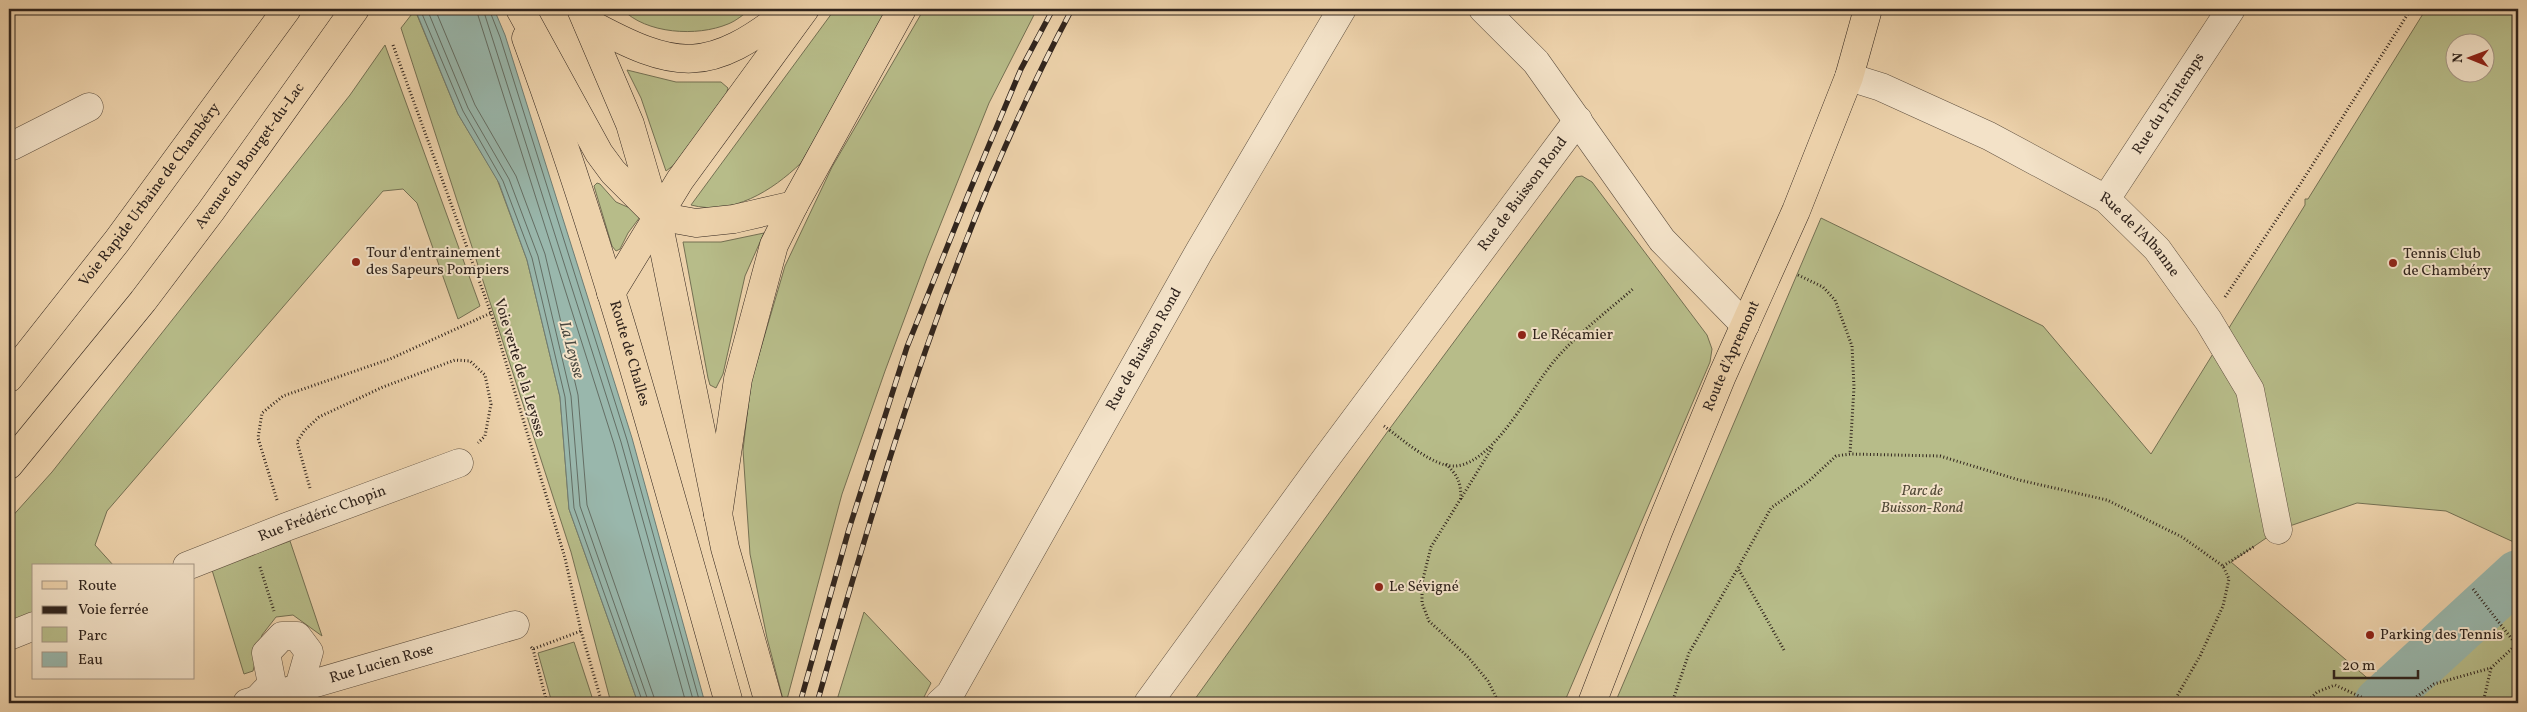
<svg xmlns="http://www.w3.org/2000/svg" width="2527" height="712" font-family="Vollkorn,serif">
	<style>
		.green { fill: #b7bc89; stroke: #747053; fill-rule: evenodd }
		.water { fill: #99b7ac; stroke: #6f7c73 }
		.lines { fill: none; stroke-linecap: round; stroke-linejoin: round }
		.shore { stroke: #646e64; stroke-width: 1 }
		.river { stroke: #99b7ac; stroke-width: 50 }
		.minor-casing { stroke: #5f5040; stroke-width: 29 }
		.major-casing { stroke: #30241d; stroke-width: 29 }
		.highway-casing { stroke: #30241d; stroke-width: 29 }
		.path { stroke: #30241d; stroke-width: 3; stroke-dasharray: 1 2.5; stroke-linecap: butt }
		.minor { stroke: #f3e2c8; stroke-width: 28 }
		.major { stroke: #edd2ab; stroke-width: 28 }
		.highway { stroke: #edd2ab; stroke-width: 28 }
		.rail-casing { stroke: #30241d; stroke-width: 5.5 }
		.rail { stroke: #f3e2c8; stroke-width: 4; stroke-dasharray: 11; stroke-linecap: butt }
		.poi-dot { fill: #8f2418; stroke: #f3e2c8; stroke-width: 2 }
		.labels { text-anchor: middle; dominant-baseline: central; stroke-width: 4; stroke-linejoin: round; paint-order: stroke }
		.street-label { font-size: 15px; fill: #30241d; stroke: #f3e2c8 }
		.poi-label { font-size: 15px; fill: #30241d; stroke: #f3e2c8; text-anchor: start }
		.park-label { font-size: 15px; font-style: italic; fill: #524a38; stroke: #f3e2c8 }
		.water-label { font-size: 16px; font-style: italic; fill: #4a4941; stroke: #f3e2c8 }
	</style>
	<rect width="100%" height="100%" fill="#edd2ab"/>
	<filter id="stains"><feTurbulence type="fractalNoise" baseFrequency=".004" numOctaves="4"/><feColorMatrix values="0 0 0 0 .2 0 0 0 0 .09 0 0 0 0 .02 0 0 0 .5 -.17"/></filter>
	<radialGradient id="worn" r=".72"><stop offset=".6" stop-color="#630" stop-opacity="0"/><stop offset="1" stop-color="#630" stop-opacity=".3"/></radialGradient>
	<g class="green">
		<path d="M622,9H751C744,14 736,21 728,24C697,37 646,34 622,9Z"/>
		<path d="M835,9H889L801,163C772,191 732,216 691,205Z"/>
		<path d="M924,9H1037L989,103L927,258L885,371L842,494L786,703H784L767,638L750,554L743,450L751,382L785,266L832,167Z"/>
		<path d="M2426,9H2518V544L2446,511L2357,503L2278,530L2231,562L2372,682L2473,589L2518,562V703H1615L1821,218L2043,326L2151,454L2305,205V199H2308ZM2454,42H2484V72H2454Z"/>
		<path d="M415,10L458,114L497,179L527,260L560,397L569,509L638,703H611L571,552L401,28Z"/>
		<path d="M385,45L480,306L458,319L417,203L403,189L383,191L107,511L95,545L114,566H34V613L9,622V520L52,472L350,95Z"/>
		<path d="M627,70L676,82H721L728,88L726,95L679,161L666,171L641,98Z"/>
		<path d="M1582,176L1592,182L1707,335L1712,349L1710,362L1564,703H1192L1388,431L1576,177Z"/>
		<path d="M597,183L600,184L616,202L639,212L640,217L628,233L620,249L616,251L612,246L594,186Z"/>
		<path d="M764,233L745,276L723,374L716,388L710,385L708,378L683,242H721Z"/>
		<path d="M290,541L322,636L293,615L276,617L262,635L253,671L244,674L212,570Z"/>
		<path d="M864,612L931,683L921,703H836Z"/>
		<path d="M574,642L594,703H552L538,653Z"/>
	</g>
	<path class="water" d="M415,9H494L505,35L632,438L705,703H638L569,509L560,397L527,260L499,183L458,114Z"/>
	<g class="lines">
		<g class="shore">
			<path d="M420,9L463,111L503,181L532,258L565,397L574,508L643,703"/>
			<path d="M427,9L468,108L509,179L538,256L571,396L580,506L649,703"/>
			<path d="M435,9L475,105L516,176L545,254L578,395L587,505L656,703"/>
			<path d="M476,9L614,444L686,703"/>
			<path d="M483,9L621,442L694,703"/>
			<path d="M489,9L500,37L627,440L700,703"/>
		</g>
		<path class="river" d="M2379,703L2518,575"/>
		<defs>
			<g id="minor">
				<path d="M1483,9L1536,62L1662,240L1745,325"/>
				<path id="s1" d="M1849,77L1881,87L1989,136L2106,199L2157,249L2208,320L2250,390L2278,530"/>
				<path d="M12,146L89,107"/>
				<path id="s2" d="M2106,199L2231,9"/>
				<path id="s3" d="M187,566L286,527L459,463"/>
				<path d="M9,636L34,626"/>
				<path d="M256,701L272,684L266,653L282,636H297L309,652L299,687"/>
				<path id="s4" d="M247,703L515,625"/>
				<path id="s5" d="M940,703L950,694L1200,250L1342,9"/>
				<path id="s6" d="M1148,703L1321,465L1578,120"/>
			</g>
			<g id="major">
				<path d="M581,9L630,124L657,216L725,548L769,703"/>
				<path id="s7" d="M526,38C606,255 666,480 729,703"/>
				<path id="s8" d="M1592,703L1658,532L1722,376L1796,211L1849,77L1868,9"/>
			</g>
			<g id="highway">
				<path d="M520,9L599,153L613,172L657,216L696,223L734,219L794,205"/>
				<path d="M587,22C677,71 708,75 791,9"/>
				<path d="M611,293L680,180L805,9"/>
				<path id="s9" d="M9,378L117,241L287,9"/>
				<path id="s10" d="M9,465L143,301L211,211L355,9"/>
				<path d="M718,515L738,379L774,245L794,205L902,9"/>
			</g>
		</defs>
		<use href="#minor" class="minor-casing"/>
		<use href="#major" class="major-casing"/>
		<use href="#highway" class="highway-casing"/>
		<g class="path">
			<path d="M393,45L491,313L565,558L581,631L602,703"/>
			<path d="M1798,275L1823,287L1835,300L1852,346L1854,387L1850,454"/>
			<path d="M2225,297L2301,183L2411,9"/>
			<path d="M1384,426C1402,439 1434,468 1456,466C1495,462 1530,389 1555,360C1578,333 1608,311 1634,288"/>
			<path d="M1492,448L1431,547L1422,583V603L1429,621L1468,657L1488,681L1499,703"/>
			<path d="M1446,464C1458,476 1461,482 1461,500"/>
			<path d="M310,488L297,442L304,431L319,417L383,387L455,360L470,361L485,375L491,404L485,436L478,443"/>
			<path d="M277,500L258,438L262,413L283,396L390,359L491,313"/>
			<path d="M2223,566L2255,546"/>
			<path d="M260,567L274,611"/>
			<path d="M2473,589L2518,647"/>
			<path d="M531,647L533,649L581,631"/>
			<path d="M533,649L547,703"/>
			<path d="M1784,650L1738,568L1771,508L1809,481L1836,456L1850,454L1940,456L2019,480L2107,500L2182,537L2223,566L2229,579L2223,606L2200,656L2173,703"/>
			<path d="M1364,699L1368,703"/>
			<path d="M1672,703L1689,653L1738,568"/>
			<path d="M2306,703L2317,692L2335,685L2374,703"/>
			<path d="M2408,703L2434,684L2491,668L2518,643"/>
			<path d="M2483,703L2491,668"/>
			<path d="M2506,703L2518,693"/>
		</g>
		<use href="#minor" class="minor"/>
		<use href="#major" class="major"/>
		<use href="#highway" class="highway"/>
		<defs>
			<g id="rail">
				<path d="M800,703L849,529L907,347L968,195L1021,69L1053,9"/>
				<path d="M817,703C885,466 955,227 1072,9"/>
			</g>
		</defs>
		<use href="#rail" class="rail-casing"/>
		<use href="#rail" class="rail"/>
	</g>
	<g class="poi-dot">
		<circle cx="356" cy="262" r="5"/>
		<circle cx="2393" cy="263" r="5"/>
		<circle cx="1522" cy="335" r="5"/>
		<circle cx="1379" cy="587" r="5"/>
		<circle cx="2370" cy="635" r="5"/>
	</g>
	<g class="labels">
		<g class="street-label">
			<text stroke="none"><textPath href="#s2" startOffset="114">Rue du Printemps</textPath></text>
			<text stroke="none"><textPath href="#s10" startOffset="392">Avenue du Bourget-du-Lac</textPath></text>
			<text stroke="none"><textPath href="#s6" startOffset="632">Rue de Buisson Rond</textPath></text>
			<text stroke="none"><textPath href="#s9" startOffset="231">Voie Rapide Urbaine de Chambéry</textPath></text>
			<text stroke="none"><textPath href="#s1" startOffset="334">Rue de l'Albanne</textPath></text>
			<text stroke="none"><textPath href="#s5" startOffset="409">Rue de Buisson Rond</textPath></text>
			<text stroke="none"><textPath href="#s7" startOffset="332">Route de Challes</textPath></text>
			<text stroke="none"><textPath href="#s8" startOffset="374">Route d'Apremont</textPath></text>
			<text transform="translate(519 368) rotate(73)">Voie verte de la Leysse</text>
			<text stroke="none"><textPath href="#s3" startOffset="145">Rue Frédéric Chopin</textPath></text>
			<text stroke="none"><textPath href="#s4" startOffset="140">Rue Lucien Rose</textPath></text>
		</g>
		<g class="poi-label">
			<text x="366" y="253">Tour d'entrainement<tspan x="366" dy="17">des Sapeurs Pompiers</tspan></text>
			<text x="2403" y="254">Tennis Club<tspan x="2403" dy="17">de Chambéry</tspan></text>
			<text x="1532" y="335">Le Récamier</text>
			<text x="1389" y="587">Le Sévigné</text>
			<text x="2380" y="635">Parking des Tennis</text>
		</g>
		<g class="park-label">
			<text x="1922" y="491">Parc de<tspan x="1922" dy="17">Buisson-Rond</tspan></text>
		</g>
		<g class="water-label">
			<text transform="translate(571 350) rotate(75)">La Leysse</text>
		</g>
	</g>
	<rect width="2527" height="712" fill="none" stroke="#edd2ab" stroke-width="30"/>
	<rect x="10" y="10" width="2507" height="692" fill="none" stroke="#30241d" stroke-width="2.5"/>
	<rect x="15" y="15" width="2497" height="682" fill="none" stroke="#30241d"/>
	<rect x="32" y="564" width="162" height="115" fill="#f3e2c8" stroke="#a59684"/>
	<rect x="42" y="581" width="25" height="8" fill="#edd2ab" stroke="#a59684"/>
	<text x="78" y="590" font-size="15" fill="#30241d">Route</text>
	<rect x="42" y="606" width="25" height="8" fill="#30241d" stroke="#a59684"/>
	<text x="78" y="614" font-size="15" fill="#30241d">Voie ferrée</text>
	<rect x="42" y="627" width="25" height="15" fill="#b7bc89" stroke="#a59684"/>
	<text x="78" y="640" font-size="15" fill="#30241d">Parc</text>
	<rect x="42" y="652" width="25" height="15" fill="#99b7ac" stroke="#a59684"/>
	<text x="78" y="664" font-size="15" fill="#30241d">Eau</text>
	<g transform="translate(2470 58) rotate(271)"><circle r="24" fill="#f3e2c8" stroke="#a59684"/>
	<path d="M0-4L9 19L0 12L-9 19Z" fill="#8f2418"/>
	<text y="-8" font-size="14" font-weight="bold" text-anchor="middle" fill="#30241d">N</text>
	</g>
	<path d="M2334 670v8h84v-8" fill="none" stroke="#30241d" stroke-width="2.5"/>
	<text x="2342" y="670" font-size="15" fill="#30241d" stroke="#f3e2c8" stroke-width="4" paint-order="stroke">20 m</text>
	<rect width="100%" height="100%" filter="url(#stains)"/>
	<rect width="100%" height="100%" fill="url(#worn)"/>
</svg>
